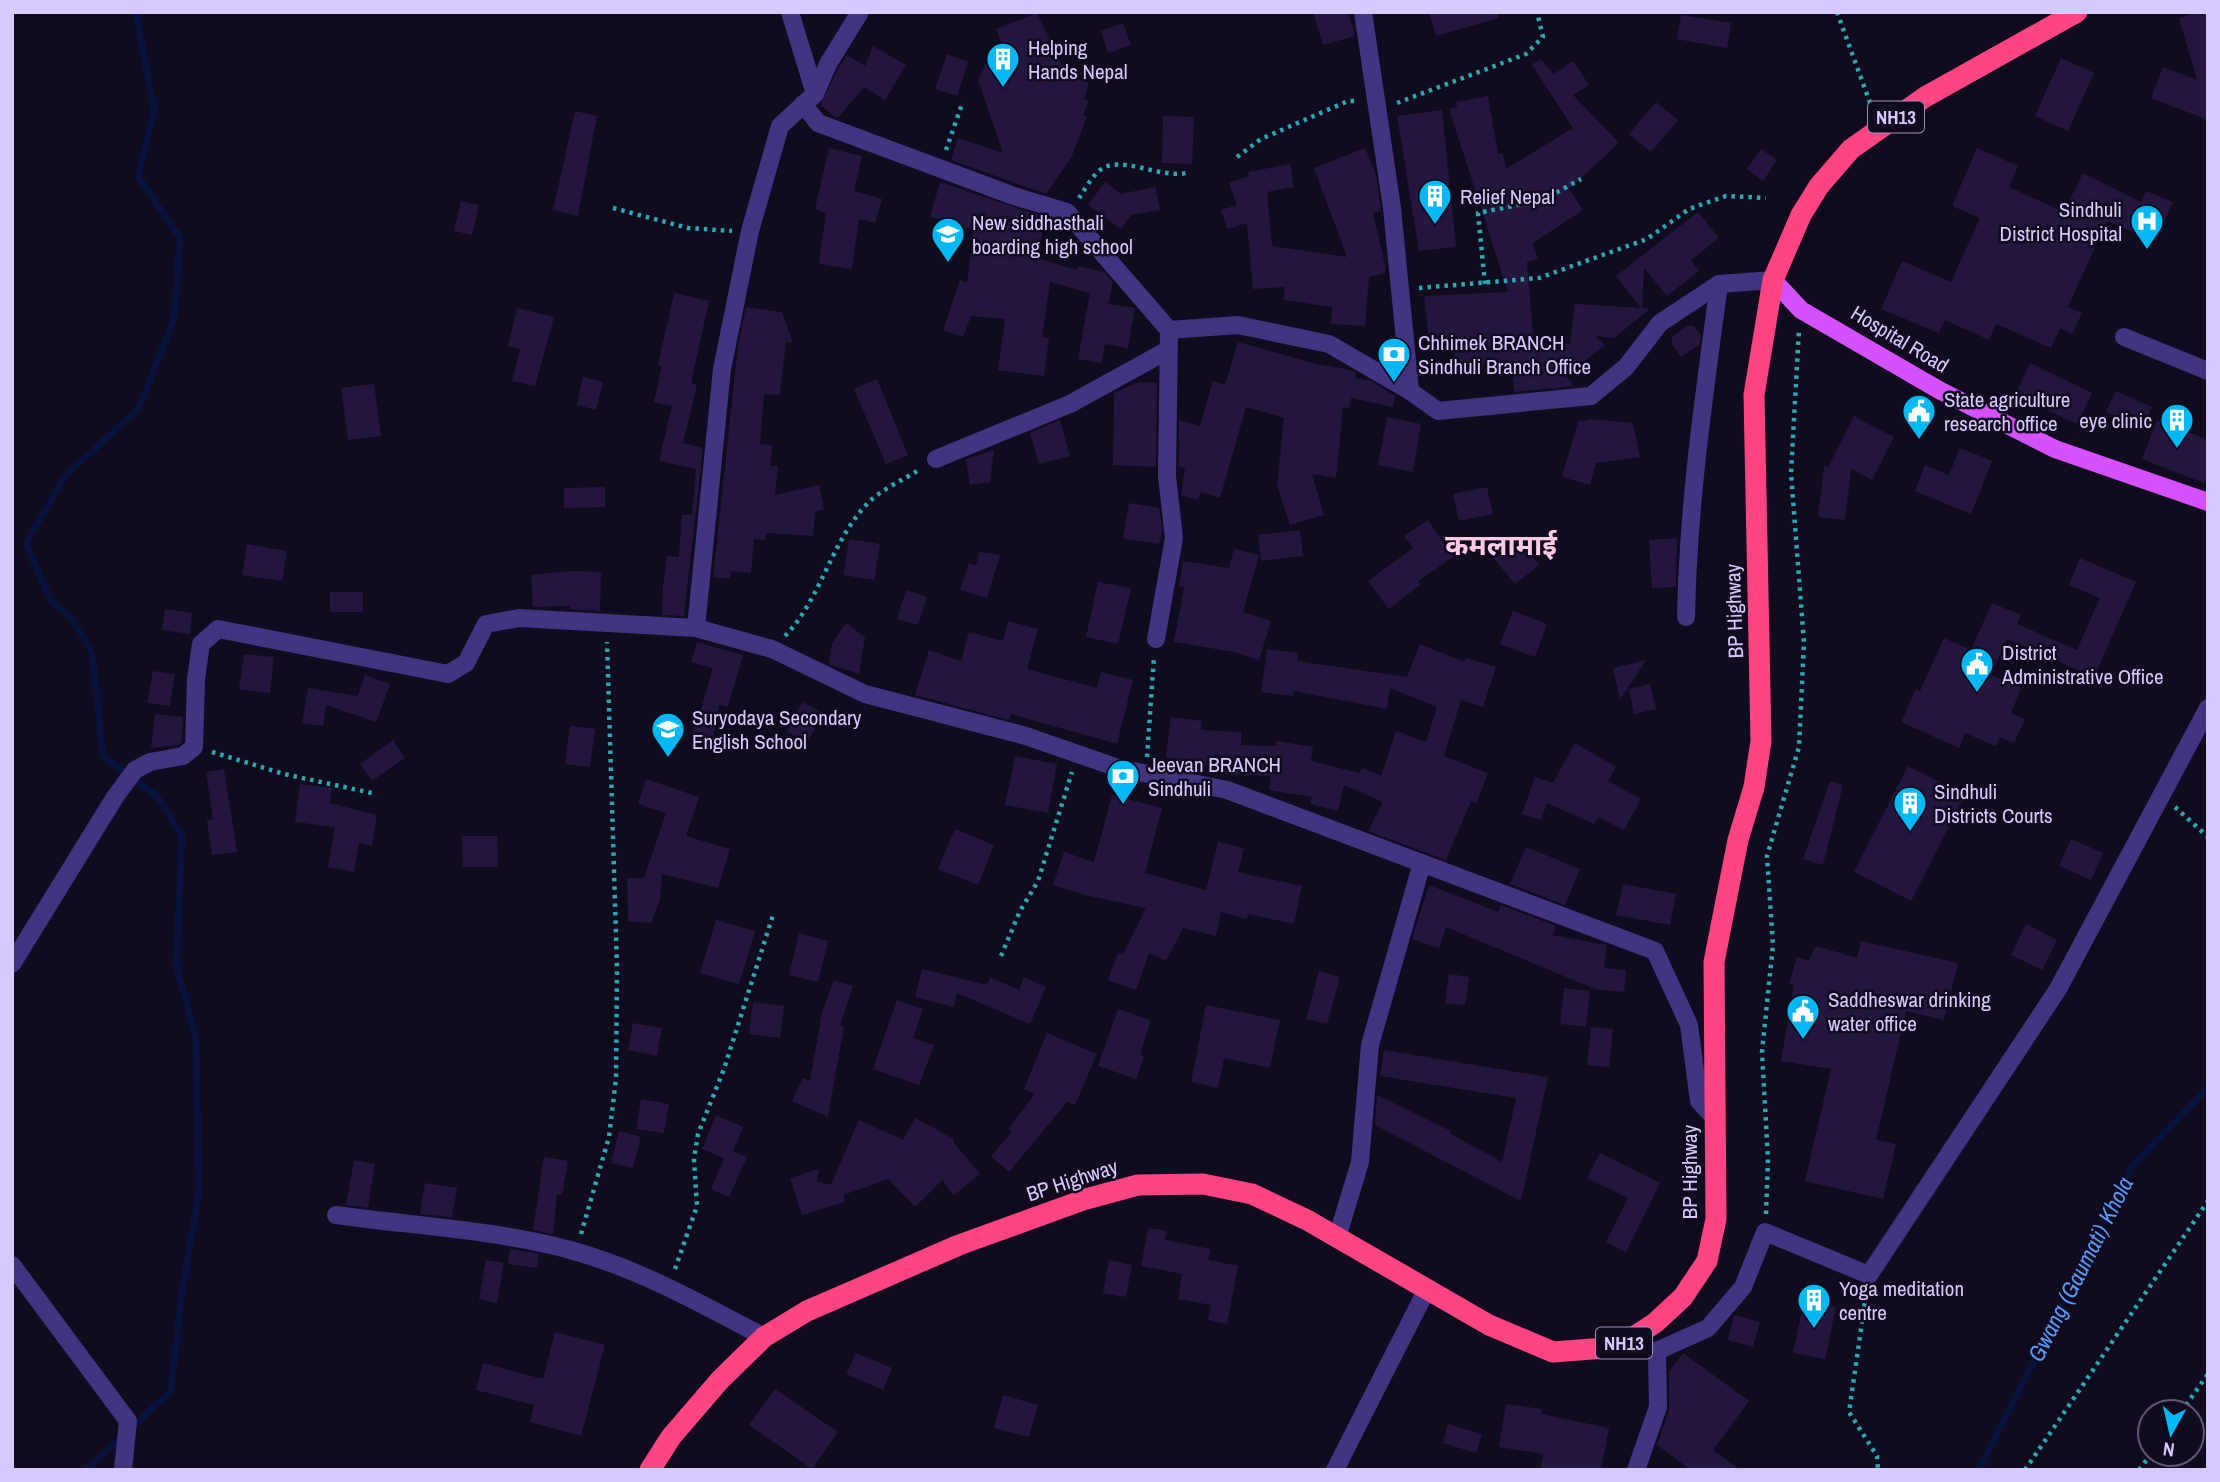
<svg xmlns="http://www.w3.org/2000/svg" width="2220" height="1482" font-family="'Archivo Narrow','Noto Sans Devanagari',sans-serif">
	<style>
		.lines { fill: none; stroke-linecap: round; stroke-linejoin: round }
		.stream { stroke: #07133c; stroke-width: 7 }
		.building { fill: #251640 }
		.path { stroke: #28a9b4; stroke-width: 4.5; stroke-dasharray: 3.5 5; stroke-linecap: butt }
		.minor { stroke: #423480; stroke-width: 18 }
		.major { stroke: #d650ff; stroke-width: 18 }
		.highway { stroke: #ff4483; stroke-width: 21 }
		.labels { text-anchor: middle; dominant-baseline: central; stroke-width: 5; stroke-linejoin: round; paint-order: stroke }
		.shield { fill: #110b1f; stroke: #9c90bc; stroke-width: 2 }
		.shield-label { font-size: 19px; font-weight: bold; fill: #d7c9ff }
		.poi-label { font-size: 21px; fill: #d7c9ff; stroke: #110b1f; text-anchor: start }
		.street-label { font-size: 21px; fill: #d7c9ff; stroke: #110b1f }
		.water-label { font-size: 23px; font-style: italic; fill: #5799ff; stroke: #110b1f }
		.district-label { font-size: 28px; font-weight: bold; fill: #ffcbe5; stroke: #110b1f }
	</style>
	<rect width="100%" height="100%" fill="#110b1f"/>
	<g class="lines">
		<g class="stream">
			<path d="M130,1429L171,1391L181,1299L199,1191L196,1038L176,965L182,836L158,797L103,756L92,653L72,618L51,601L26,544L65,476L139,408L174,319L180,238L138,176L154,110L136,12"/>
			<path d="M86,1470L122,1437"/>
			<path d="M1979,1470L2132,1166L2208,1088"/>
		</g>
	</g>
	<g class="building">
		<path d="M1313,12H1348L1355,36L1323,45Z"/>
		<path d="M1429,12H1498L1499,18L1436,36Z"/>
		<path d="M2200,12H2208V120L2151,98L2163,67L2197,80L2179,18Z"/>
		<path d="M1037,13L1064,69L1055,72L1089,83L1084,99L1089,100L1083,115L1087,116L1072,156L1046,194L951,160L958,138L1003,153L978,80L985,64L1013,73L996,29Z"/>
		<path d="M1681,15L1731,23L1727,48L1677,39Z"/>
		<path d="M1123,23L1131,45L1108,53L1101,31Z"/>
		<path d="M873,46L906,65L885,100L864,87L838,118L835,117L820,105L838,69L847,55L865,66Z"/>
		<path d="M947,54L968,62L957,96L935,89Z"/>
		<path d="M2061,58L2094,73L2068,131L2035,116Z"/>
		<path d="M1540,59L1554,74L1573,61L1589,85L1573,95L1619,143L1569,189L1583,210L1533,243L1538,259L1527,262L1534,346L1570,344L1575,304L1641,308L1616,276L1698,212L1719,238L1691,260L1699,271L1667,296L1644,268L1642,308L1650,309L1614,338L1595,336L1605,345L1566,376L1574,386L1514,392L1512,363L1455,366L1454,340L1429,341L1424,296L1508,292L1449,109L1457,107L1456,102L1488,96L1498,154L1503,153L1506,169L1573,128L1532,65Z"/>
		<path d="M1656,102L1678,120L1651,152L1629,134Z"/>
		<path d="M1442,110L1456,247L1419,251L1397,116Z"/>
		<path d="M575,111L597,116L578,216L553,210Z"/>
		<path d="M1163,116L1194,117L1192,164L1162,163Z"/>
		<path d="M829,148L862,156L854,191L882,199L875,223L859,219L852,269L819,264L826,213L815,209Z"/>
		<path d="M1365,148L1376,175L1381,211L1373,213L1385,265V273L1369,277L1365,326L1331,324L1332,307L1283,300L1285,287L1253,289L1247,223L1227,229L1221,210L1237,205L1229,183L1249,176L1248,172L1290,164L1294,187L1267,192L1272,246L1347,257L1314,168Z"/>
		<path d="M1977,148L2018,166L2009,187L2064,212L2083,173L2141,202L2146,191L2173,202L2156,242L2107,221L2068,307L2082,313L2072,334L2060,328L2051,348L1996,324L1989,340L1945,320L1939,333L1881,309L1902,261L1951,282L1980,218L1952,206Z"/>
		<path d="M1761,149L1777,160L1763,181L1747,169Z"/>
		<path d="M940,182L1043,217L1040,259L1077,270L1078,266L1104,272L1113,283L1108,304L1135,308L1128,348L1105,344L1102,363L1078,359L1090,293L1050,282L1042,337L1049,338L1044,376L998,370L1005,319L971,316L963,337L943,330L960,280L967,283L974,230L930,217Z"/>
		<path d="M1105,182L1121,194L1155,187L1160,210L1131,215L1121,229L1088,205Z"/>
		<path d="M461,201L479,205L472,235L454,231Z"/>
		<path d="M674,293L709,301L691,383L697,385L683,443L703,448L684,616L662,615L663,586L667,556L679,557L682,515H692L696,469L659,461L672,406L654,402L662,366L658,365Z"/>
		<path d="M746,307L782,312L793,343L786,342L780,395L764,394L760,444L772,445L770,466H778L775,495L819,485L824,509L815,512L813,536L766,533L765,540L754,539L751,573L731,571L730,579L713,577L738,346Z"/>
		<path d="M517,308L554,317L535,386L512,381L520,349L508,346Z"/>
		<path d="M1687,326H1694L1701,335L1700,344L1681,357L1672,344V337Z"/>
		<path d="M1238,342L1316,364L1351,370L1356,373L1355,378L1371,381L1395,396L1393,407L1351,398L1349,408L1343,407L1336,478L1312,474L1324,515L1290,525L1277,485L1284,418L1246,407L1220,498L1201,492L1198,500L1181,495L1185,468L1179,467V420L1200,426L1213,381L1225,385Z"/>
		<path d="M2030,363L2092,393L2077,424L2015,395Z"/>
		<path d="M583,377L603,382L596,410L577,405Z"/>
		<path d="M877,379L908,455L886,464L854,389Z"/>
		<path d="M1139,382L1157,383L1156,467L1113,465L1114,393Z"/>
		<path d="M374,384L381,436L348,440L341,388Z"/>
		<path d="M2116,391L2152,407L2142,428L2106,412Z"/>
		<path d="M1855,414L1857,418L1894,437L1872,480L1851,469L1845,520L1818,517L1824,466L1828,467Z"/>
		<path d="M1387,417L1421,424L1413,472L1378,465Z"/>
		<path d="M1590,419L1633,423L1640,457L1596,463L1590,485L1562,477L1578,422Z"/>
		<path d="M1060,420L1070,456L1039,464L1030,433Z"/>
		<path d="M2157,420L2208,440V473L2204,483L2142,459Z"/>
		<path d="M1960,448L1992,461L1971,514L1915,491L1925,465L1949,475Z"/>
		<path d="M994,450L990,482L970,485L966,459Z"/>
		<path d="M605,487V507L564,508V488Z"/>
		<path d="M1487,487L1493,514L1459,521L1453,494Z"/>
		<path d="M1129,503L1159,508L1162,529L1159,544L1123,539Z"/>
		<path d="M1428,520L1453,557L1418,581L1421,584L1389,609L1368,581L1413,548L1404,536Z"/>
		<path d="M1300,530L1303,556L1261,561L1258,535Z"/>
		<path d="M1516,535L1539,565L1515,584L1491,555Z"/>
		<path d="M1677,538L1676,587L1652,588L1649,540Z"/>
		<path d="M849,539L880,544L874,580L843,575Z"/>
		<path d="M247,544L287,551L282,581L242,575Z"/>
		<path d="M1234,549L1259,555L1243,612L1271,621L1259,660L1234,652L1174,642L1184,587L1179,586L1183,561L1229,568Z"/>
		<path d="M979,552L1000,555L987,598L960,590L969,563L976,566Z"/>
		<path d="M2080,558L2136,582L2094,677L2007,639L1991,675L2021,688L2011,713L2025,719L2014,743L2000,737L1996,746L1965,733L1959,748L1901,722L1916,689L1920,691L1944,638L1971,650L1992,603L2021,615L2017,624L2077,650L2100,598L2069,585Z"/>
		<path d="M570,571L601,572L600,611L570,609V606L533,607L531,575Z"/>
		<path d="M1098,582L1131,588L1118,644L1086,637Z"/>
		<path d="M906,590L927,597L918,625L897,619Z"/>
		<rect x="330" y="592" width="33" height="20"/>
		<path d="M165,609L192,613L190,634L162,630Z"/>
		<path d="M1513,611L1547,624L1535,657L1500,644Z"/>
		<path d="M1008,621L1038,629L1027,669L1097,688L1101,672L1133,680L1117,744L1011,714L1009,720L915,695L929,650L961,661L969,632L1003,641Z"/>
		<path d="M846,623L865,637L859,674L829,664L832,643Z"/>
		<path d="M697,642L743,655L728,707L719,705L711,749L691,746L696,713H700L713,668L691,662Z"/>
		<path d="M1420,644L1464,662L1466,658L1496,667L1483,707L1461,700L1444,756L1488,773L1476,804L1471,801L1446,860L1368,831L1383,802L1344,785L1338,811L1310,804L1312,797L1269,790L1271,776L1224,774V769L1166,757L1171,717L1202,721L1201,730L1241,732V745L1276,746L1277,741L1313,747L1311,761L1359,773L1362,768L1381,776L1396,731L1426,742L1437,707L1390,688L1387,709L1294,691L1293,696L1261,692L1267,649L1298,653L1297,661L1407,677Z"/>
		<path d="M244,654L274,657L270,693L239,689Z"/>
		<path d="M1646,660L1620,700L1613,668Z"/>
		<path d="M153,671L175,674L170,706L147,703Z"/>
		<path d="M365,675L390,684L376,722L326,705L323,726L302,723L308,688L358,696Z"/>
		<path d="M1650,684L1656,709L1634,714L1629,689Z"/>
		<path d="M802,702L823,713L808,742L787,732Z"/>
		<path d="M155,714L183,717L182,742L178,745L151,748Z"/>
		<path d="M570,726L595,729L590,767L565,764Z"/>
		<path d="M393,740L405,758L372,781L360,764Z"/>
		<path d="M1575,743L1616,767L1608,781L1641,799L1624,830L1598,817L1594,824L1547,803L1541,820L1522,814L1535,777L1553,783Z"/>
		<path d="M1015,756L1057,764L1048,813L1005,805Z"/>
		<path d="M1908,766L1965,795L1911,901L1854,872Z"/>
		<path d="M224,769L237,852L212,855L207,820L213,819L206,772Z"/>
		<path d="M646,779L699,797L686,836L730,849L718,888L662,874L660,899L651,923L628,921L627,878H644L666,813L638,804Z"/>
		<path d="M1830,781L1843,785L1823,865L1803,859Z"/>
		<path d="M300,784L332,788L330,803L377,815L372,846L359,843L354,872L328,867L335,827L295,822Z"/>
		<path d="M1112,795L1162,808L1145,873L1206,890L1218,842L1244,848L1238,872L1302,886L1294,924L1248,914L1247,919L1221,912L1216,936L1183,928L1166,961L1149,953L1136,990L1108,980L1118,953L1123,954L1146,908L1085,895L1053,885L1064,852L1094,862Z"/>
		<path d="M955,829L994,845L978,885L938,869Z"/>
		<path d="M462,836H497L498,867H463Z"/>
		<path d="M2071,839L2103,853L2091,880L2059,866Z"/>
		<path d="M1526,847L1580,869L1565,905L1510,884Z"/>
		<path d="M1623,884L1676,894L1670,925L1616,915Z"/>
		<path d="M1429,885L1498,912L1501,905L1556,926L1552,935L1607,945L1604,968L1626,970L1624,992L1595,989L1446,927L1439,948L1412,939Z"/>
		<path d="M716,920L755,931L739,984L700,973Z"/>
		<path d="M2026,924L2057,940L2042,970L2011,955Z"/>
		<path d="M799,933L828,941L818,982L789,975Z"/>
		<path d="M1861,941L1958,963L1944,1020L1906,1011L1876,1140L1896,1144L1883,1199L1805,1181L1831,1069L1781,1061L1794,985L1789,984L1797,957L1808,961L1816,946L1857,958Z"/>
		<path d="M922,969L987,985L990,977L1019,990L1024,977L1046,987L1030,1024L957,993L954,1007L915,997Z"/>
		<path d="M1319,971L1340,977L1327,1024L1306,1019Z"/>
		<path d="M1449,974L1469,977L1465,1005L1445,1003Z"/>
		<path d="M834,980L853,986L840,1026H844L828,1117L792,1101L803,1078L810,1081L822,1013Z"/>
		<path d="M1564,988L1590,991L1586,1027L1560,1024Z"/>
		<path d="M897,1000L923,1009L913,1038L934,1045L919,1085L873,1069Z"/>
		<path d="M753,1002L784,1006L780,1038L749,1034Z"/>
		<path d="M1206,1005L1280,1020L1270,1068L1224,1058L1218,1088L1191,1082Z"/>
		<path d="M1118,1009L1151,1020L1140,1055L1144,1056L1136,1079L1098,1066Z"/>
		<path d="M633,1023L662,1028L657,1056L628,1050Z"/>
		<path d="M1591,1027L1613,1029L1609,1067L1587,1065Z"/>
		<path d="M1047,1033L1097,1054L1075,1105L1067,1102L1009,1172L991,1156L1012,1132L1008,1129L1035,1094L1024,1089Z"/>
		<path d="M1384,1050L1548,1077L1521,1201L1375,1125L1377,1095L1451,1131L1449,1133L1502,1162L1516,1098L1380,1076Z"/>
		<path d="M641,1099L669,1104L664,1133L636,1129Z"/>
		<path d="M716,1115L743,1127L733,1151L747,1157L729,1197L711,1189L724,1158L702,1149Z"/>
		<path d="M915,1118L954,1139L953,1142L980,1174L954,1195L942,1180L915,1207L888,1179L843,1195L845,1202L802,1215L790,1178L819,1169L817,1181L831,1185L859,1120L903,1140Z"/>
		<path d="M619,1131L641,1137L633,1168L611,1163Z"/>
		<path d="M1600,1153L1660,1183L1626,1252L1606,1242L1628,1198L1587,1178Z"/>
		<path d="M544,1157L568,1161L562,1195L557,1194L553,1234L533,1230Z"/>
		<path d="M354,1160L375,1164L368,1208L346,1205Z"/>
		<path d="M425,1183L457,1188L452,1217L420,1214Z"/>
		<path d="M1148,1228L1167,1231L1165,1240L1211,1249L1208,1260L1238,1266L1227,1324L1208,1320L1211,1305L1178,1299L1182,1274L1141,1266Z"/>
		<path d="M510,1249L539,1254L537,1268L508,1264Z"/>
		<path d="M486,1260L504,1263L497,1303L479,1299Z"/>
		<path d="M1109,1260L1132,1265L1126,1297L1103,1293Z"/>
		<path d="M1804,1301L1836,1307L1825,1359L1793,1353Z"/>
		<path d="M1734,1315L1760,1322L1753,1347L1728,1340Z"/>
		<path d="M555,1332L605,1345L581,1436L530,1422L534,1405L476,1390L483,1363L543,1379Z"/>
		<path d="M856,1353L892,1368L883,1390L846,1374Z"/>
		<path d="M1683,1353L1749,1401L1713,1450L1741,1470H1691L1657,1445L1669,1410V1372Z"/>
		<path d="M775,1389L838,1432L812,1469L749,1425Z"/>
		<path d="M1003,1395L1038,1405L1029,1437L994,1428Z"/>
		<path d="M1506,1404L1542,1409L1541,1414L1609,1428L1601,1470H1540L1543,1454L1499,1447Z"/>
		<path d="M1448,1424L1482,1434L1476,1453L1443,1443Z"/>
	</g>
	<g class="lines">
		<g class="path">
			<path d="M1837,12L1872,108"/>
			<path d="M1397,103L1526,54L1543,37L1537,12"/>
			<path d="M946,150L962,104"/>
			<path d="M1237,157L1261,139L1348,101H1358"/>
			<path d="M1079,198C1085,189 1091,178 1099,171C1118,153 1160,179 1186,173"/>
			<path d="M613,208L688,228L732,231"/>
			<path d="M1485,284L1478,213L1543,200L1581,179"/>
			<path d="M1419,288L1539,278L1647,239L1689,209L1726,196L1766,198"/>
			<path d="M785,636C822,598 831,540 869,502C882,489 903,480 919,470"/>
			<path d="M212,752L284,774L372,793"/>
			<path d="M1147,757L1154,657"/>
			<path d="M2175,807L2208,837"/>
			<path d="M1001,956L1020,911L1038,881L1072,772"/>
			<path d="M1766,1214L1768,1159L1762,1052L1773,945L1767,856L1799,747L1804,643L1791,473L1799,329"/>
			<path d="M581,1234L609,1137L616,1079L617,968L607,642"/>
			<path d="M675,1269L697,1206L694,1159L698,1134L724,1069L774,912"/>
			<path d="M1866,1295L1849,1412L1877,1456L1878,1470"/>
			<path d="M2181,1412L2208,1374"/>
			<path d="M2025,1470L2208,1201"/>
			<path d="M2139,1470L2151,1454"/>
		</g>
		<g class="minor">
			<path d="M1363,12L1392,208L1410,391"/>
			<path d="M815,94L828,64L860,12"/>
			<path d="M803,104L818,123L1014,196L1067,212L1169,330L1238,325L1329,344L1410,391L1438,411L1591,396L1626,367L1660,323L1719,284L1773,280"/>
			<path d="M2124,337L2208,371"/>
			<path d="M936,459L1070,404L1168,350"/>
			<path d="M1686,617C1688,505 1704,396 1719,284"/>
			<path d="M696,628L722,369L750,231L780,126L815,94L790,12"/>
			<path d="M1156,639L1174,538L1167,476L1169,330"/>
			<path d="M12,964L115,797L135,770L150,762L183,756L194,747L196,679L201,644L218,629L448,674L466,663L486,624L519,618L696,628L772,649L865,694L1026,736L1118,768L1227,790L1655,951L1689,1025L1699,1101L1713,1116"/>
			<path d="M336,1215C414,1226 499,1230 574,1251C641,1270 702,1304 764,1337"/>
			<path d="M1337,1238L1360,1162L1370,1045L1422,863"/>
			<path d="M12,1265L128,1421L123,1470"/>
			<path d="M1618,1347L1657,1351L1708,1328L1743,1287L1765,1232L1869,1275L2058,989L2208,708"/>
			<path d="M1335,1470L1426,1291"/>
			<path d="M1636,1470L1658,1407L1657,1351"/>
		</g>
		<path class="major" d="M1773,280L1801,310L1939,390L2055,449L2208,502"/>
		<path class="highway" d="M650,1470L671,1437L720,1380L764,1337L807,1311L959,1245L1086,1199L1138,1185L1203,1184L1252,1194L1307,1220L1489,1325L1553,1352L1618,1347L1655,1323L1683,1297L1707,1261L1716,1219L1714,962L1738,840L1754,787L1761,741L1754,395L1773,280L1801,215L1819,186L1851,149L1925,97L2077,12"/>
	</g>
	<defs>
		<symbol id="building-pin" viewBox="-11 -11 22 30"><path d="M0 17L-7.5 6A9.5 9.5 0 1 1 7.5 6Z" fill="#00b9f4" stroke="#110b1f"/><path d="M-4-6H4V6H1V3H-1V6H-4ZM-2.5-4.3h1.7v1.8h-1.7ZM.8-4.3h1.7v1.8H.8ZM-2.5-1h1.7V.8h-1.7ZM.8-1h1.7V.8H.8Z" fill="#fff"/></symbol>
		<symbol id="hospital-pin" viewBox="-11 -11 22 30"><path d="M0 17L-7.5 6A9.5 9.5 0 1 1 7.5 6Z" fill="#00b9f4" stroke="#110b1f"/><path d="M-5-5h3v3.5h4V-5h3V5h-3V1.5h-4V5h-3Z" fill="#fff"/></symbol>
		<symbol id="school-pin" viewBox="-11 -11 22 30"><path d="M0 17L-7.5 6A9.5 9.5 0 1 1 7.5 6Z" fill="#00b9f4" stroke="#110b1f"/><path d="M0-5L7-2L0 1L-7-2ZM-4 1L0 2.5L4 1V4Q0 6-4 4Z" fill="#fff"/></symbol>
		<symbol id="bank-pin" viewBox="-11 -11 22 30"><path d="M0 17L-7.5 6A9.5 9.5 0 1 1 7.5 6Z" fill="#00b9f4" stroke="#110b1f"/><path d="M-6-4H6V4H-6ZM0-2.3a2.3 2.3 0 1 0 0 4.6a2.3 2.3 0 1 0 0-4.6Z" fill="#fff"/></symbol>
		<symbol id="civic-pin" viewBox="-11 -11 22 30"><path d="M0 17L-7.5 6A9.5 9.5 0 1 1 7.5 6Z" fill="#00b9f4" stroke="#110b1f"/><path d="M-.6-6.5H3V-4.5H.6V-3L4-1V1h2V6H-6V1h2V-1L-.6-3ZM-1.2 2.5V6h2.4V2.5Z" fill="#fff"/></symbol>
	</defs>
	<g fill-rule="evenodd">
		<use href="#building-pin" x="984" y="40" width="38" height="52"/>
		<use href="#building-pin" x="1416" y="177" width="38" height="52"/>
		<use href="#hospital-pin" x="2128" y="202" width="38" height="52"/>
		<use href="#school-pin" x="929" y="215" width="38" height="52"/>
		<use href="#bank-pin" x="1375" y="335" width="38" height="52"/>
		<use href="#civic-pin" x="1900" y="392" width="38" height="52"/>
		<use href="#building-pin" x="2158" y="401" width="38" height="52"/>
		<use href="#civic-pin" x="1958" y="645" width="38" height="52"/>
		<use href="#school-pin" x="649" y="710" width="38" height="52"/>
		<use href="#bank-pin" x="1104" y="757" width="38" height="52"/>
		<use href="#building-pin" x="1891" y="784" width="38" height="52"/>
		<use href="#civic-pin" x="1784" y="992" width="38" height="52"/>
		<use href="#building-pin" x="1795" y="1281" width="38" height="52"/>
	</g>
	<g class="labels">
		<g class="shield">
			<rect x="1868" y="101.5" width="56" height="31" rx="5"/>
			<rect x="1596" y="1327.5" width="56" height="31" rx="5"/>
		</g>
		<g class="shield-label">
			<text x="1896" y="117">NH13</text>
			<text x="1624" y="1343">NH13</text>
		</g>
		<g class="poi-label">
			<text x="1028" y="47">Helping<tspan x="1028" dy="24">Hands Nepal</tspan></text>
			<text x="1460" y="196">Relief Nepal</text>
			<text x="2122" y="209" text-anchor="end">Sindhuli<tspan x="2122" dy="24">District Hospital</tspan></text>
			<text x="972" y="222">New siddhasthali<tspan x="972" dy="24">boarding high school</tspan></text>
			<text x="1418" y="342">Chhimek BRANCH<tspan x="1418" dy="24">Sindhuli Branch Office</tspan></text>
			<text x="1944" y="399">State agriculture<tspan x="1944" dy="24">research office</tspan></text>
			<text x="2152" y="420" text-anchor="end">eye clinic</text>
			<text x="2002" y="652">District<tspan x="2002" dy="24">Administrative Office</tspan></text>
			<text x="692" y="717">Suryodaya Secondary<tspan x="692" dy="24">English School</tspan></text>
			<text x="1148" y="764">Jeevan BRANCH<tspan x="1148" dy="24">Sindhuli</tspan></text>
			<text x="1934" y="791">Sindhuli<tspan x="1934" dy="24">Districts Courts</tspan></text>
			<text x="1828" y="999">Saddheswar drinking<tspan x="1828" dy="24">water office</tspan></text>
			<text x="1839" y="1288">Yoga meditation<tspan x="1839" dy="24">centre</tspan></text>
		</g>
		<g class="street-label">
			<text transform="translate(1900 339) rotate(31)">Hospital Road</text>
			<text transform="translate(1734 611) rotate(-92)">BP Highway</text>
			<text transform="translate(1689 1172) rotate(-90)">BP Highway</text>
			<text transform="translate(1072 1180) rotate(-18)">BP Highway</text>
		</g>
		<g class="water-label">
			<text transform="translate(2080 1269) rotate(-63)">Gwang (Gaumati) Khola</text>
		</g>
		<g class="district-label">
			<text x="1501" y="545">कमलामाई</text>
		</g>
	</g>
	<rect width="2220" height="1482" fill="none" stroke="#d7c9ff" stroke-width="28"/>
	<g transform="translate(2171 1433) rotate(188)"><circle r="33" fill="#110b1f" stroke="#605779" stroke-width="2"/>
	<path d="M0-5L12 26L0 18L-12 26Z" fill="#00b9f4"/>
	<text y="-10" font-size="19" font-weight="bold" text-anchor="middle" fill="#d7c9ff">N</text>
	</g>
</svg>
